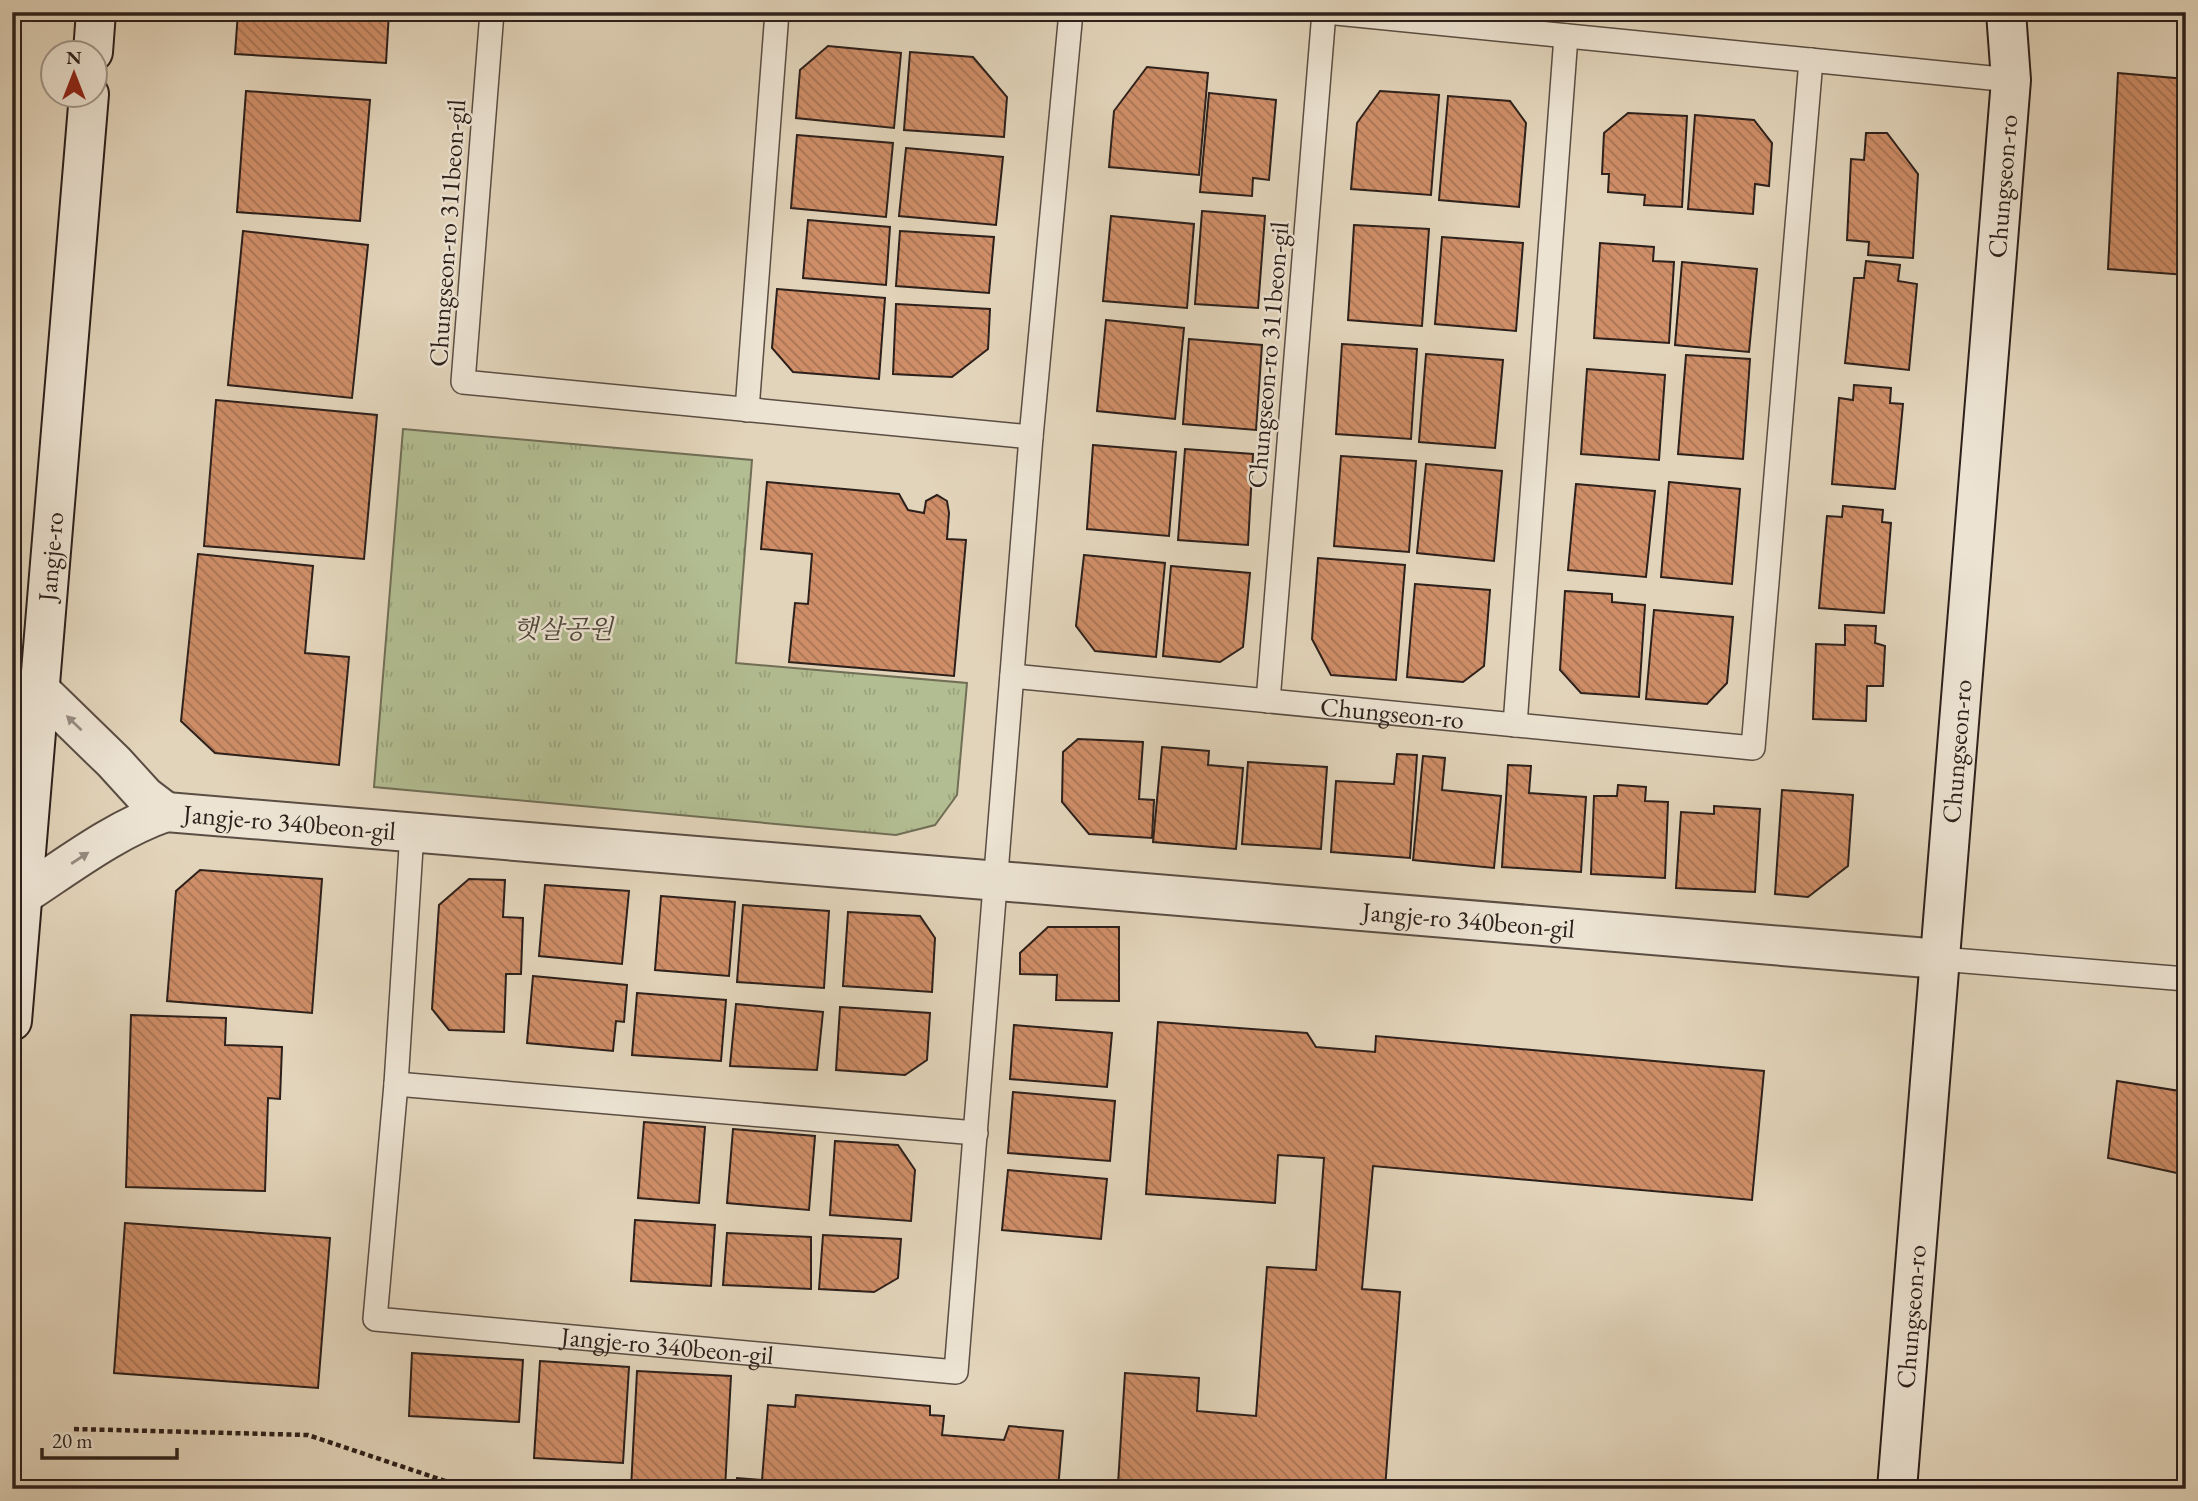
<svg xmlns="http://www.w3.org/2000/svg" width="2198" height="1501" font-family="'EB Garamond','Noto Serif KR',serif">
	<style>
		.park { fill: url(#park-tufts); stroke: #706e56; stroke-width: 2 }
		.building { fill: url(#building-back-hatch); stroke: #2d201b; stroke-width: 2 }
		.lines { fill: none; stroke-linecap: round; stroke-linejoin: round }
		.lane-casing { stroke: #5a4d43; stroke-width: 26 }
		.street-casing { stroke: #5a4d43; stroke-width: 42 }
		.secondary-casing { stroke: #2d201b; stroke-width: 42 }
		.path { stroke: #2d201b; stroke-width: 4.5; stroke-dasharray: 5 3.5; stroke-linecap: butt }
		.lane { stroke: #ece3d2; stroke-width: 23 }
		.street { stroke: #ece3d2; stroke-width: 38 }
		.secondary { stroke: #ece3d2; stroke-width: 38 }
		.oneway { fill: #968b80 }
		.labels { text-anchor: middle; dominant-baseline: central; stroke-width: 5; stroke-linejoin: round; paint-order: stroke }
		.street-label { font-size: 26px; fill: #2d201b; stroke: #ece3d2 }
		.park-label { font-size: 26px; font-style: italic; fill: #4e4738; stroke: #ece3d2 }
	</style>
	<defs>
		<pattern id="park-tufts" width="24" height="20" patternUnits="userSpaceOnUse" patternTransform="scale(1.75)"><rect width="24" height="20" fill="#b2bd91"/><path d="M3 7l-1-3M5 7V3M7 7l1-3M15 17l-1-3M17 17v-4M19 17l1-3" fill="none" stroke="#99a27c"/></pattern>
		<pattern id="building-back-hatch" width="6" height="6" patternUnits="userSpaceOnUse" patternTransform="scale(1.75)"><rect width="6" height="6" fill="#cf8e68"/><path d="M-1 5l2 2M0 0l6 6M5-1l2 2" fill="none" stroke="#a87455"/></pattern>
	</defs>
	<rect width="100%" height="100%" fill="#e2d4ba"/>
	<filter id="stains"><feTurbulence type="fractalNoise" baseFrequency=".00286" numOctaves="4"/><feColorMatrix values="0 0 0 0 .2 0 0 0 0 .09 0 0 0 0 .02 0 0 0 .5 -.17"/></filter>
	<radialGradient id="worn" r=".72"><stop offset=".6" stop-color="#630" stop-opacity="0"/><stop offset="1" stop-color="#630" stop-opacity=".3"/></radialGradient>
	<path class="park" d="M403,429L752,460L736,663L967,683L957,795L935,825L896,835L374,787Z"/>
	<g class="building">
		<path d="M238,12H389L386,63L235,54Z"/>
		<path d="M828,46L901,53L894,128L796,118L800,70Z"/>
		<path d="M910,52L973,57L1007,97L1004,137L904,130Z"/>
		<path d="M1147,67L1208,73L1199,175L1109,167L1114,111Z"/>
		<path d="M2118,73L2186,79V275L2108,269Z"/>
		<path d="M246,91L370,100L360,221L237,212Z"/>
		<path d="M1380,91L1439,95L1431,195L1351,189L1357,123Z"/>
		<path d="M1209,93L1276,100L1269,180L1253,178L1252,196L1200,192Z"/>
		<path d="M1448,96L1510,101L1526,123L1519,207L1439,200Z"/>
		<path d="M1628,113L1687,116L1682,207L1644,205L1645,195L1608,192L1609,174H1602L1604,133Z"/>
		<path d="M1695,115L1754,120L1772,143L1769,186L1755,184L1753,214L1688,209Z"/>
		<path d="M1866,133H1887L1918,174L1913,258L1868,255L1869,242L1847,240L1851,159L1864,160Z"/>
		<path d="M797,135L893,143L886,217L791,208Z"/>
		<path d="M906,148L1003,157L996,225L899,216Z"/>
		<path d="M1202,211L1265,216L1258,308L1195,304Z"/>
		<path d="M1111,216L1194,224L1187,308L1103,301Z"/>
		<path d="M808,220L890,227L886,285L803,278Z"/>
		<path d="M1354,225L1429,229L1422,326L1348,320Z"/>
		<path d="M243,231L368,245L352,398L228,385Z"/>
		<path d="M900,231L994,237L989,293L896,286Z"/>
		<path d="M1442,237L1523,243L1516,331L1435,324Z"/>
		<path d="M1600,243L1654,247L1653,261L1674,262L1669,343L1594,338Z"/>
		<path d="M1866,261L1900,265L1898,281L1917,284L1909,370L1845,363L1854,278H1864Z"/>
		<path d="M1682,262L1757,269L1749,352L1675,345Z"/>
		<path d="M777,289L885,298L879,379L793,372L772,348Z"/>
		<path d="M896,304L990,309L988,349L952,377L893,374Z"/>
		<path d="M1106,320L1184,328L1175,419L1097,411Z"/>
		<path d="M1189,339L1262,345L1256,430L1183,424Z"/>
		<path d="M1342,344L1417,349L1411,439L1336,434Z"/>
		<path d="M1426,354L1503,360L1495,448L1419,442Z"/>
		<path d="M1686,355L1750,359L1743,459L1678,454Z"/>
		<path d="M1587,369L1665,375L1659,460L1581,454Z"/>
		<path d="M1854,385L1891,388L1890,403L1903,404L1895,489L1832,484L1839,398L1853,400Z"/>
		<path d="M216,400L377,415L364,559L204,546Z"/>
		<path d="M1093,445L1176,452L1169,536L1087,529Z"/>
		<path d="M1185,449L1253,454L1248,545L1178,540Z"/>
		<path d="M1341,456L1416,461L1409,552L1334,546Z"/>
		<path d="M1426,464L1502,471L1494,561L1417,553Z"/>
		<path d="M767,482L899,494L908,510L924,513L926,501L937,495L947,501L949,513L947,539L966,540L954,676L789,662L795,603L808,604L812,554L761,549Z"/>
		<path d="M1669,482L1740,489L1732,584L1661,577Z"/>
		<path d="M1576,484L1655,491L1646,577L1568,570Z"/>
		<path d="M1843,506L1883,510L1882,522L1891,523L1884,613L1819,608L1827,516L1842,517Z"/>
		<path d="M198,554L313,566L305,653L349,657L339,765L215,753L181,721Z"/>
		<path d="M1084,555L1165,563L1156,657L1095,651L1076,626Z"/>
		<path d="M1318,558L1405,565L1396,680L1331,675L1312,639Z"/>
		<path d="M1171,566L1250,573L1243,647L1220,662L1163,656Z"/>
		<path d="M1415,584L1490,590L1484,666L1463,682L1407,677Z"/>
		<path d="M1565,591L1612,594V602L1645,605L1639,697L1581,693L1560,670Z"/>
		<path d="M1654,610L1733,617L1727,683L1707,704L1646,699Z"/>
		<path d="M1845,625L1876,626L1875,643L1885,646L1883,686H1867L1866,721L1813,719L1816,644L1845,645Z"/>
		<path d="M1078,739L1143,742L1139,799L1154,800L1152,838L1089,834L1062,802L1063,752Z"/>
		<path d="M1162,747L1209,751L1208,765L1243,768L1236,849L1153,842Z"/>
		<path d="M1397,754L1417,755L1410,858L1331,852L1336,781L1394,784Z"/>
		<path d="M1423,756L1445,758L1442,790L1501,796L1494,868L1413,860Z"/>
		<path d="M1248,762L1327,767L1321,849L1242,844Z"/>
		<path d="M1508,765L1531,766L1529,793L1586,797L1581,872L1502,867Z"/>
		<path d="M1618,785L1646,787L1645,801L1668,802L1665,878L1591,874L1594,796H1617Z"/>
		<path d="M1782,790L1853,795L1848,866L1808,897L1775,894Z"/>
		<path d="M1714,806L1760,809L1755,892L1676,888L1681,812L1714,814Z"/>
		<path d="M200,870L322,879L312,1013L167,1001L176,891Z"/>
		<path d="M469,879L505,880L503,917L523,918L521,974H506L504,1032L449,1030L432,1009L439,905Z"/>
		<path d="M545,885L629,891L622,964L539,956Z"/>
		<path d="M661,896L735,902L729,976L655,970Z"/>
		<path d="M743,905L829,911L824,988L737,982Z"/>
		<path d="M848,912L920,916L935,938L932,992L843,986Z"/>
		<path d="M1048,927H1119V1001L1056,1000L1057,975L1020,974V953Z"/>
		<path d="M533,976L627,985L624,1022L616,1021L613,1051L527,1043Z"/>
		<path d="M637,993L726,1000L721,1061L632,1055Z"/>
		<path d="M736,1004L823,1012L817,1070L730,1066Z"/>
		<path d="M840,1007L930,1013L927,1060L905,1075L836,1070Z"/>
		<path d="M131,1015L226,1018L225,1045L282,1047L280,1099L268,1098L265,1191L126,1187Z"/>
		<path d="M1158,1022L1307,1033L1316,1047L1375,1052L1376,1036L1764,1071L1752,1200L1373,1166L1362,1289L1400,1292L1385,1489H1170L1118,1484L1125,1373L1199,1378L1197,1411L1256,1416L1267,1267L1316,1270L1324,1158L1278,1155L1275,1203L1146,1194Z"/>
		<path d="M1014,1025L1112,1033L1107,1087L1010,1079Z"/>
		<path d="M2182,1078L2186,1079V1175L2108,1158L2117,1081L2180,1091Z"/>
		<path d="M1013,1092L1115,1101L1110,1161L1008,1153Z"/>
		<path d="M644,1122L705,1127L699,1203L638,1198Z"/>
		<path d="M733,1129L815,1136L809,1210L727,1203Z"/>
		<path d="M835,1141L898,1145L915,1170L911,1221L830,1215Z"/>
		<path d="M1008,1170L1107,1179L1101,1239L1002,1230Z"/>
		<path d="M635,1220L715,1225L711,1286L631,1281Z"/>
		<path d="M125,1223L330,1238L318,1388L114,1373Z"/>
		<path d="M727,1233L811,1237V1289L723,1285Z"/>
		<path d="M823,1235L901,1239L898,1278L874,1292L819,1289Z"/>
		<path d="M412,1353L523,1360L519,1422L409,1416Z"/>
		<path d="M540,1361L629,1367L623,1463L534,1458Z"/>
		<path d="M637,1371L731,1376L725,1489H631Z"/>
		<path d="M796,1395L930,1406V1415L944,1416L942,1435L1004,1440L1009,1426L1063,1431L1058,1489H736L737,1478L762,1480L768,1405L795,1407Z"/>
	</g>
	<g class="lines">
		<defs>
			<g id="lane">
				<path d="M492,12L463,382L1031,437"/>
				<path d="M1326,12L2011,80"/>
				<path d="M747,410L777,12"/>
				<path id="s1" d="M1012,676L1753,748L1811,60"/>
				<path d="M1268,701L1324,12"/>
				<path d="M1515,725L1566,36"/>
				<path id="s2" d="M412,832L396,1084L375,1319L956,1372L1031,437L1071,12"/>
				<path d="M1940,959L2186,979"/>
				<path d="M396,1084L976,1133"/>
			</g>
			<g id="street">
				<path id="s3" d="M166,812L1940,959"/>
				<path d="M23,895C69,865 114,830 166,812L145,796L114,762L40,690"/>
			</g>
			<g id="secondary">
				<path d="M93,52L96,12"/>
				<path id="s4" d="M12,1021L89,94"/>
				<path id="s5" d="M1897,1489L2011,80L2006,12"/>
			</g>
		</defs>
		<use href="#lane" class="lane-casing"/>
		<use href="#street" class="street-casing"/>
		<use href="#secondary" class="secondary-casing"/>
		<path class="path" d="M74,1429L308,1435L469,1489"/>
		<use href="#lane" class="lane"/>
		<use href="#street" class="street"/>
		<use href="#secondary" class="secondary"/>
	</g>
	<defs><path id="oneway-solid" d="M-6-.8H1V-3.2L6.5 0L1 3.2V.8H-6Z" transform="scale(1.75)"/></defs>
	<g class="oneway">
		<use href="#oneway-solid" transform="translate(74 723) rotate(-136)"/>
		<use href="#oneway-solid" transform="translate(80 858) rotate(-33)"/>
	</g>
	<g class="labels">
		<g class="street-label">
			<text stroke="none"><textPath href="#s5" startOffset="1307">Chungseon-ro</textPath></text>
			<text transform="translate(447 233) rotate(-86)">Chungseon-ro 311beon-gil</text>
			<text transform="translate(1268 355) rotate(-85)">Chungseon-ro 311beon-gil</text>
			<text stroke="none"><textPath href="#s4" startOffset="466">Jangje-ro</textPath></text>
			<text stroke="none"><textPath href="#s1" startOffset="382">Chungseon-ro</textPath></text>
			<text stroke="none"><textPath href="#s5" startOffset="740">Chungseon-ro</textPath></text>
			<text stroke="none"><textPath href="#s3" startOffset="124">Jangje-ro 340beon-gil</textPath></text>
			<text stroke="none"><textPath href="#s3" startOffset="1307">Jangje-ro 340beon-gil</textPath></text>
			<text stroke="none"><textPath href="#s5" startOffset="173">Chungseon-ro</textPath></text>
			<text stroke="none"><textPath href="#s2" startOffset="782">Jangje-ro 340beon-gil</textPath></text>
		</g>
		<g class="park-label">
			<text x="563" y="629">햇살공원</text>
		</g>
	</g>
	<rect width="2198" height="1501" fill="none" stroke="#e2d4ba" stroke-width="42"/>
	<rect x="14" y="14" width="2170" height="1473" fill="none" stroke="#2d201b" stroke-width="3.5"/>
	<rect x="21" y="21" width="2156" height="1459" fill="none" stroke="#2d201b" stroke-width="2"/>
	<g transform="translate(74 74)"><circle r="33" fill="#ece3d2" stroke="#a09589" stroke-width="2"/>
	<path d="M0-5L12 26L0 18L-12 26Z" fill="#8f2418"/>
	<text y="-10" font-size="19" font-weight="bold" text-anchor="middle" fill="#2d201b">N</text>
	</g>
	<path d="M42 1448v10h135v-10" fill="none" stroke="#2d201b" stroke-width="3.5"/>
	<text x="52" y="1448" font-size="21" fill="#2d201b" stroke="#ece3d2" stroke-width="5" paint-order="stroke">20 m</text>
	<rect width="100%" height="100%" filter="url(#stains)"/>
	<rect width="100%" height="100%" fill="url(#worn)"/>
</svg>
